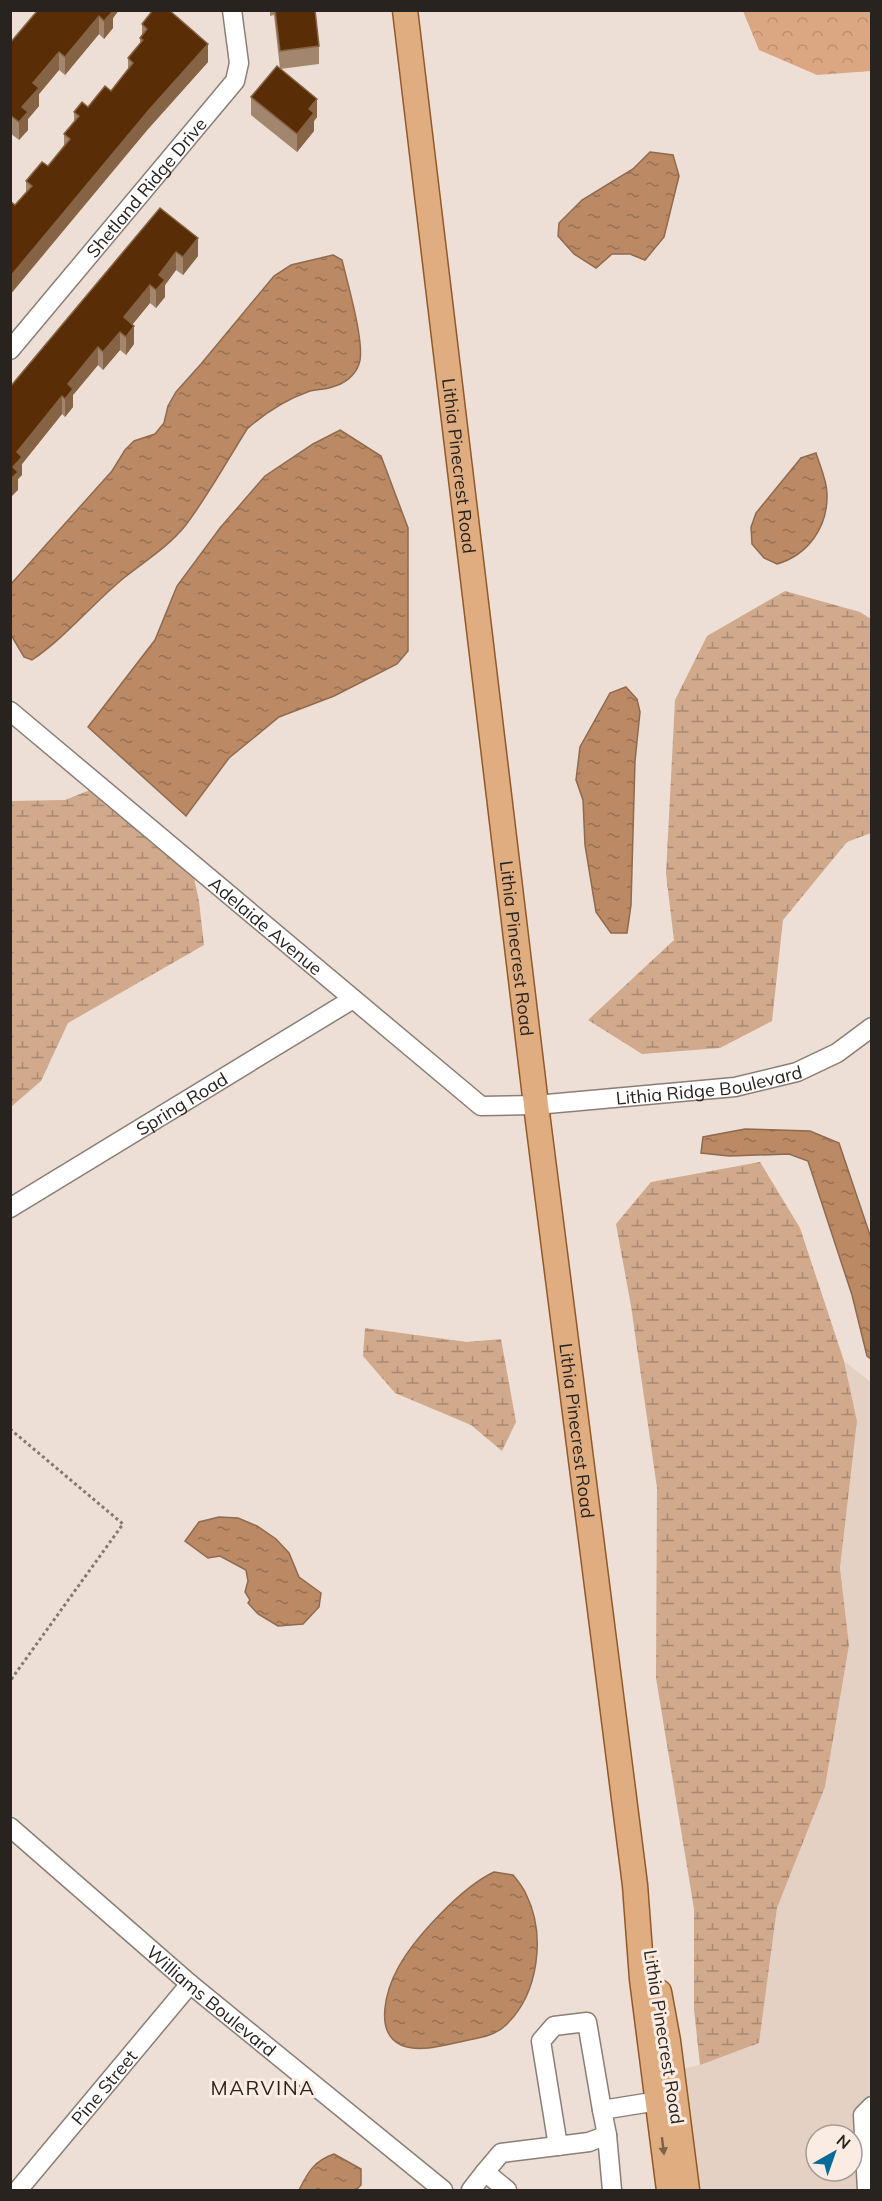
<svg xmlns="http://www.w3.org/2000/svg" width="882" height="2201" font-family="Mulish,sans-serif">
	<style>
		.built { fill: #e5d1c3; fill-rule: evenodd }
		.forest { fill: url(#forest-crowns) }
		.wetland { fill: url(#wetland-marsh) }
		.water { fill: url(#water-ripples); stroke: #8f6a4f; stroke-width: 1.5 }
		.lines { fill: none; stroke-linecap: round; stroke-linejoin: round }
		.minor-casing { stroke: #8b7e75; stroke-width: 21 }
		.major-casing { stroke: #925928; stroke-width: 27 }
		.path { stroke: #827872; stroke-width: 3; stroke-dasharray: 3 3; stroke-linecap: butt }
		.minor { stroke: #fff; stroke-width: 18 }
		.major { stroke: #e0ad81; stroke-width: 24 }
		.wall { fill: #a3866e }
		.shaded-wall { fill: #856344 }
		.building { fill: #592e06; stroke: #856344; stroke-width: 1.5 }
		.oneway { fill: #7b614b }
		.labels { text-anchor: middle; dominant-baseline: central; stroke-width: 6; stroke-linejoin: round; paint-order: stroke }
		.street-label { font-size: 18px; fill: #28231f; stroke: #faece2 }
		.neighbourhood-label { font-size: 20px; letter-spacing: 1.5px; fill: #28231f; stroke: #faece2 }
	</style>
	<defs>
		<pattern id="forest-crowns" width="20" height="18" patternUnits="userSpaceOnUse" patternTransform="scale(1.5)"><rect width="20" height="18" fill="#dba782"/><path d="M2 6a3 3 0 1 1 6 0M12 15a3 3 0 1 1 6 0" fill="none" stroke="#bc8f70"/></pattern>
		<pattern id="wetland-marsh" width="20" height="14" patternUnits="userSpaceOnUse" patternTransform="scale(1.5)"><rect width="20" height="14" fill="#d1a98c"/><path d="M1 5h8M5 5V1M11 12h8M15 12V8" fill="none" stroke="#aa8972"/></pattern>
		<pattern id="water-ripples" width="26" height="14" patternUnits="userSpaceOnUse" patternTransform="scale(1.5)"><rect width="26" height="14" fill="#bb8964"/><path d="M2 4q2-2 4 0t4 0M15 11q2-2 4 0t4 0" fill="none" stroke="#987052"/></pattern>
	</defs>
	<rect width="100%" height="100%" fill="#eddfd5"/>
	<path class="built" d="M844,1361L872,1383L871,2190H696L680,2069L700,2065L759,2043L777,1908L825,1787L849,1645L840,1568L857,1421ZM816,2135H852V2171H816Z"/>
	<path class="forest" d="M743,11H871V71L817,75L759,50Z"/>
	<g class="wetland">
		<path d="M785,591L860,612L871,619V833L847,842L783,920L772,1021L720,1048L642,1054L588,1020L674,940L666,874L675,700L707,636Z"/>
		<path d="M90,790L194,878L199,901L204,945L68,1023L41,1081L11,1107V801L65,800Z"/>
		<path d="M760,1162L800,1228L844,1361L857,1421L840,1568L849,1645L825,1787L777,1908L759,2043L700,2065L694,2009V1909L656,1678L657,1488L631,1306L616,1224L651,1182Z"/>
		<path d="M365,1328L467,1342L501,1339L516,1422L502,1451L471,1425L395,1393L363,1356Z"/>
	</g>
	<g class="water">
		<path d="M650,152L673,155L679,176L664,237L645,260L630,254H612L596,268L574,254L558,236L559,223L582,200L633,169Z"/>
		<path d="M333,255L342,260C347,281 366,346 359,364C355,376 344,384 332,387C325,390 317,389 310,391C287,399 265,413 247,429C227,461 208,496 185,526C168,547 145,561 125,577C93,603 66,637 32,660L24,657L11,635V584L112,471L125,450L134,441L155,434L164,423L168,406L176,392L201,364L274,276L291,265Z"/>
		<path d="M340,430L381,456L408,528V651L397,664L334,696L279,717L229,758L186,816L88,727L155,640L177,586L220,528L265,476L313,444Z"/>
		<path d="M816,453C820,466 827,481 827,494C828,527 808,555 777,564L764,558L752,544L751,527L756,513L801,458Z"/>
		<path d="M626,687L637,699L640,712L635,761L631,905L627,933H611L596,912L585,845L583,800L576,780L580,747L610,693Z"/>
		<path d="M745,1129L810,1131L839,1143L871,1238V1359L867,1356L852,1295L808,1161L789,1154L729,1156L701,1153L703,1137Z"/>
		<path d="M219,1517L238,1518L257,1526L276,1539L289,1553L299,1577L321,1593L319,1607L303,1624L278,1626L258,1614L248,1603L250,1600L245,1592L248,1581L246,1570L220,1556L208,1558L185,1541L199,1522Z"/>
		<path d="M494,1872L513,1875C518,1881 523,1887 526,1894C546,1935 539,1993 506,2025C495,2036 478,2038 464,2041C446,2045 419,2053 401,2045C373,2032 387,1988 398,1968C415,1937 462,1887 494,1872Z"/>
		<path d="M334,2154L361,2169V2185L356,2190H299C308,2172 314,2161 334,2154Z"/>
	</g>
	<g class="lines">
		<defs>
			<g id="minor">
				<path id="s1" d="M10,350L235,81L239,63L232,10"/>
				<path id="s2" d="M10,711L481,1106L536,1105L735,1087L797,1072L837,1053L872,1027"/>
				<path id="s3" d="M10,1208L353,999"/>
				<path id="s4" d="M10,1827L190,1984L443,2190"/>
				<path d="M558,2146L541,2041L554,2026L587,2022L602,2110"/>
				<path id="s5" d="M18,2190L190,1984"/>
				<path d="M471,2190L485,2172"/>
				<path d="M507,2190L485,2172L501,2153L589,2142L607,2135"/>
				<path d="M612,2190L607,2135L602,2110L658,2101"/>
				<path d="M867,2190L863,2115L872,2106"/>
			</g>
			<g id="major">
				<path id="s6" d="M405,10L536,1105L635,1885L642,1979L669,2190"/>
				<path d="M659,1992L668,2041L687,2190"/>
			</g>
		</defs>
		<use href="#minor" class="minor-casing"/>
		<use href="#major" class="major-casing"/>
		<path class="path" d="M10,1429L123,1524L10,1681"/>
		<use href="#minor" class="minor"/>
		<use href="#major" class="major"/>
	</g>
	<g class="wall">
		<path d="M119,10L113,18V28L104,39L99,34L65,75L59,70L39,94V106L28,119V130L19,140L10,133V43Z"/>
		<path d="M270,10H315L319,46V64L280,69L274,15L270,16Z"/>
		<path d="M142,24L208,62L149,128L15,205L26,193V181L48,166L64,146V134L74,123V112L88,107L111,91L128,70V58L140,44V38L142,36Z"/>
		<path d="M251,97L317,117L314,121V131L297,152L251,115Z"/>
		<path d="M160,208L198,256L183,275L176,270L165,285V297L156,308L150,303L132,324L134,344L126,355L120,350L103,370L98,365L73,395V407L65,417L62,414L22,464V475L18,479V490L10,387Z"/>
	</g>
	<g class="shaded-wall">
		<path d="M108,10H119L113,18V28L104,39V21Z"/>
		<path d="M99,16V34L65,75V57Z"/>
		<path d="M208,44V62L149,128L10,295V277L149,110Z"/>
		<path d="M59,52V70L39,94V106L28,119V130L19,140V122L22,107L33,83Z"/>
		<path d="M317,99V117L314,121V131L297,152V134L309,109Z"/>
		<path d="M198,238V256L183,275V257Z"/>
		<path d="M176,252V270L165,285V297L156,308V290L159,275Z"/>
		<path d="M150,285V303L124,335V317Z"/>
		<path d="M134,326V344L126,355V337Z"/>
		<path d="M120,332V350L103,370V352Z"/>
		<path d="M98,347V365L73,395V407L65,417V399L68,384Z"/>
		<path d="M62,396V414L22,464V475L18,479V490L10,498V480L17,452Z"/>
	</g>
	<g class="building">
		<path d="M38,10L113,11L104,21L99,16L65,57L59,52L33,83L39,88L22,107L28,112L19,122L10,115V43Z"/>
		<path d="M153,10H169L208,44L149,110L10,277V201L15,205L32,186L26,181L42,162L48,166L70,139L64,134L79,116L74,112L82,102L88,107L105,86L111,91L133,63L128,58L143,40L140,38L147,29L142,24Z"/>
		<path d="M275,10H315L319,46L280,51Z"/>
		<path d="M277,66L317,99L309,109L314,113L297,134L251,97Z"/>
		<path d="M160,208L198,238L183,257L176,252L159,275L165,280L156,290L150,285L124,317L134,326L126,337L120,332L103,352L98,347L68,384L73,389L65,399L62,396L17,452L22,457L13,467L18,472L10,480V387Z"/>
	</g>
	<defs><path id="oneway-solid" d="M-6-.8H1V-3.2L6.5 0L1 3.2V.8H-6Z" transform="scale(1.5)"/></defs>
	<use class="oneway" href="#oneway-solid" transform="translate(663 2146) rotate(83)"/>
	<g class="labels">
		<g class="street-label">
			<text stroke="none"><textPath href="#s1" startOffset="212">Shetland Ridge Drive</textPath></text>
			<text stroke="none"><textPath href="#s6" startOffset="459">Lithia Pinecrest Road</textPath></text>
			<text stroke="none"><textPath href="#s2" startOffset="334">Adelaide Avenue</textPath></text>
			<text stroke="none"><textPath href="#s6" startOffset="945">Lithia Pinecrest Road</textPath></text>
			<text stroke="none"><textPath href="#s2" startOffset="844">Lithia Ridge Boulevard</textPath></text>
			<text stroke="none"><textPath href="#s3" startOffset="201">Spring Road</textPath></text>
			<text stroke="none"><textPath href="#s6" startOffset="1431">Lithia Pinecrest Road</textPath></text>
			<text stroke="none"><textPath href="#s4" startOffset="266">Williams Boulevard</textPath></text>
			<text transform="translate(664 2037) rotate(81)">Lithia Pinecrest Road</text>
			<text stroke="none"><textPath href="#s5" startOffset="134">Pine Street</textPath></text>
		</g>
		<g class="neighbourhood-label">
			<text x="263" y="2087">MARVINA</text>
		</g>
	</g>
	<rect width="882" height="2201" fill="none" stroke="#28231f" stroke-width="24"/>
	<g transform="translate(834 2153) rotate(40)"><circle r="28" fill="#faece2" stroke="#a69c94" stroke-width="1.5"/>
	<path d="M0-4.5L10 22L0 15L-10 22Z" fill="#066b99"/>
	<text y="-9" font-size="16" font-weight="bold" text-anchor="middle" fill="#28231f">N</text>
	</g>
</svg>
